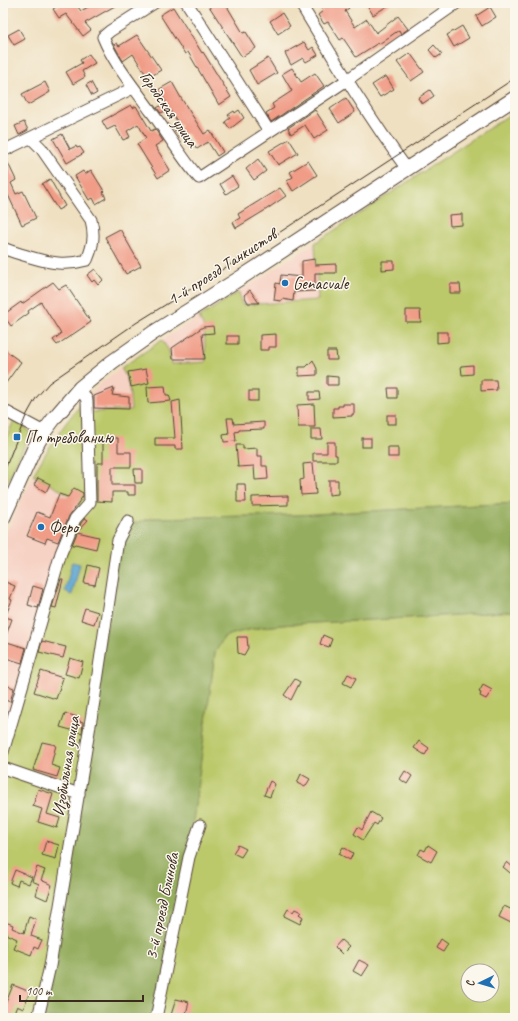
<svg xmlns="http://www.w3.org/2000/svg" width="518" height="1021" font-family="Caveat,sans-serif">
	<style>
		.built { fill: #f6d2c4 }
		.green { fill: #bcc96b; stroke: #7c7a44; fill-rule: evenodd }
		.forest { fill: #95ad5f; stroke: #686c3e }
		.water { fill: #58a4d1; stroke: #4a6778 }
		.building { fill: #f09c87 }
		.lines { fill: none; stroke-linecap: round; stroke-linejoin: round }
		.minor-casing { stroke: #564536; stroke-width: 13 }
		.major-casing { stroke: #564536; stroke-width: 16 }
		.minor { stroke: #fff; stroke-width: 11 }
		.major { stroke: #fff; stroke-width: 14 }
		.tram { stroke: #3b2a1e; stroke-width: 1 }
		.poi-dot { fill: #1f6fb2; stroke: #fbf7ec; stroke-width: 1.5 }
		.labels { text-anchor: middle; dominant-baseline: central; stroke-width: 3; stroke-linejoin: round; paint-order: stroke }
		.street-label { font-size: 17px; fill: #3b2a1e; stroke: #fbf7ec }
		.poi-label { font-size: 17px; fill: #3b2a1e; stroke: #fbf7ec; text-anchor: start }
	</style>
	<rect width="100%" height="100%" fill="#fbf7ec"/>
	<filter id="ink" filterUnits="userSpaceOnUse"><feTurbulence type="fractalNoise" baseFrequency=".025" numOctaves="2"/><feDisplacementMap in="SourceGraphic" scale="8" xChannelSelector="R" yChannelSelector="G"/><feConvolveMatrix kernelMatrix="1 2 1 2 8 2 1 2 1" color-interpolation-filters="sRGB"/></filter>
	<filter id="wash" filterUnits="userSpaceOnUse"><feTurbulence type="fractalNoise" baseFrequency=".012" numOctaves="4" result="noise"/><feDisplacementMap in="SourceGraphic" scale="16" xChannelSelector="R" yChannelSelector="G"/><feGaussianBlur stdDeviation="0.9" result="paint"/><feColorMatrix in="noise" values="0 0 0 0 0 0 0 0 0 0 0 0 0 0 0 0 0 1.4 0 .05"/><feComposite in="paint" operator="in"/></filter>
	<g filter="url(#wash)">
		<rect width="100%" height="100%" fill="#efe0c1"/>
		<g class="built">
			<path d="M315,243L318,300L242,305L239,292Z"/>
			<path d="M199,317L204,328L207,363L171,364L169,351L162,340Z"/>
			<path d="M121,368L126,375L130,388L131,410L91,412L89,396L101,383Z"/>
			<path d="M33,475L80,500L58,553L6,729L3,728V540Z"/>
		</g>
		<g class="green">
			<path d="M515,111V503L298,515L154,518L131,524L42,1018H3V728L6,729L58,553L80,501L33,475C49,447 66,419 89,396L91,412L131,410C130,395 130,381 121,368L162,340L169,351L171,364L206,362L204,328L199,317L239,292L242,305L318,300L315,243Z"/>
			<path d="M14,420L30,431V435L13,469L3,493V446Z"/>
			<path d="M515,611V1018H156L191,836L215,652L224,637C264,622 310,624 353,621C407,618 461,615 515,611ZM468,971H492V995H468Z"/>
		</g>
		<path class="forest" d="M515,503V611C461,615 407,618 353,621C310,624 264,622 224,637L215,653L191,836L156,1018H42L121,540L131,524L154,518L298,515Z"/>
		<path class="water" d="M72,562L80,564L72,595L69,594L68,592L65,591Z"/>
		<g id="blocks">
			<g class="building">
				<path d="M62,3H75L81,11L95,3H120L85,23L91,30L83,36L66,14L59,18L53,9Z"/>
				<path d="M207,3H225L243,33L246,32L256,48L242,57Z"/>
				<path d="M317,3H346L349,8L345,11L355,27L367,19L376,33L398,16L408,29L401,34L399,30L379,44L378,43L356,57L343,38L340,40L328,22L324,24L318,15L323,11Z"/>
				<path d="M366,3H392L373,15Z"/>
				<path d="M173,7L202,53L203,52L231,97L219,105L188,52L185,54L160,15Z"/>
				<path d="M490,7L496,17L482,26L476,16Z"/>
				<path d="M282,13L290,26L278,34L270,21Z"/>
				<path d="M462,26L469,38L454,47L447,35Z"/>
				<path d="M19,29L25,39L14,45L8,35Z"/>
				<path d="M137,35L161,70L148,78L133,54L123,61L114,45L117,43L119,46Z"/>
				<path d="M304,42L309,50L313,47L318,55L306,62L303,58L291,65L285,53Z"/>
				<path d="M434,45L442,54L436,58L429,50Z"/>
				<path d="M410,53L424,72L411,81L397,62Z"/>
				<path d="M89,54L95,63L82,71L85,77L73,84L66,72L82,63L80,60Z"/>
				<path d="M268,58L277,73L257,85L249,70Z"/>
				<path d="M292,68L301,82L315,73L324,86L271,122L266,113L274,108L272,104L292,91L282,74Z"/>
				<path d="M386,76L394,89L380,97L372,85Z"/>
				<path d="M45,82L50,92L28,105L22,94Z"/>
				<path d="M91,82L97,93L92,96L86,85Z"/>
				<path d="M172,82L181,98L204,134L210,130L223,152L217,156L208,142L197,149L186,133L179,138L174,131L181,127L169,109L161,113L157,108L166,102L158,90Z"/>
				<path d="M430,90L434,96L422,104L418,98Z"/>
				<path d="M346,98L355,112L339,123L330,109Z"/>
				<path d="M131,105L133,108L136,106L151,131L155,129L163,141L155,146L170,170L158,178L137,144L146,138L138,124L127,131L130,137L123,140L115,126L107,130L102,121Z"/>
				<path d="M239,110L244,118L230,129L225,122L230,118L228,115L234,111L235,113Z"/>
				<path d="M315,110L328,130L314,139L305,125L291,134L288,128Z"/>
				<path d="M24,122L28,130L19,135L15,126Z"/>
				<path d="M62,134L70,149L76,146L77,148L80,147L84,153L67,163L53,139Z"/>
				<path d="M289,139L298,153L278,165L269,151Z"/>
				<path d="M258,159L266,171L254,180L246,169Z"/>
				<path d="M308,161L317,175L293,191L287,181L293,177L290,172Z"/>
				<path d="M8,163L16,180L11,183L16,194L23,191L36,218L22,225L3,184V165Z"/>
				<path d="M91,170L104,191L103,192L106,198L96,204L93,198L89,200L75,176L83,171L85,174Z"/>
				<path d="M232,176L238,186L226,194L220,184Z"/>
				<path d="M50,179L65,206L58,210L42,184Z"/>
				<path d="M280,188L286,196L264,211L236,228L233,222L240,218L238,214Z"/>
				<path d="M462,214V225L450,226L449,215Z"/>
				<path d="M120,229L141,266L126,274L105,237Z"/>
				<path d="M315,259V265L336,264V273H315V291L294,292L293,301L282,299L281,301L274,300L276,283L280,284L281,275L302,277V261Z"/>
				<path d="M382,261H394V269L382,270Z"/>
				<path d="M95,269L103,280L98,285L94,280L92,282L87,275Z"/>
				<path d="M53,282L59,289L66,285L91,322L57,345L53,340L61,334L41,302L28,311L29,313L11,326L3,315L21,302L22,304Z"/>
				<path d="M450,284H460L461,293H450Z"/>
				<path d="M250,290L259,303H248L244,295Z"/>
				<path d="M406,310H420L421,322H406Z"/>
				<path d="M213,326L214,333L202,334L205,359H173L172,348L203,327Z"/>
				<path d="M437,332H448V342L437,343Z"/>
				<path d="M276,334V347H269V350H260V335Z"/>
				<rect x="227" y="336" width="11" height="8"/>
				<path d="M3,349L21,362L3,387Z"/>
				<path d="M327,351H336L337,360H327Z"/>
				<path d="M313,360L317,369V375L299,376V367H306Z"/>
				<path d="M473,365V374L462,375L461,366Z"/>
				<path d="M146,369L149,383L131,387L128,372Z"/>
				<path d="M327,376L338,377V385H327Z"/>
				<path d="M481,380H496L497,390L481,391Z"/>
				<path d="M165,386L166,395H169L171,401L148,403L147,387Z"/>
				<path d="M114,388L112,395L129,397V409L94,408V396Z"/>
				<path d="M388,388H397V398H389Z"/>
				<rect x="249" y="391" width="9" height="10"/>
				<path d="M309,392H319L320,399L309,400Z"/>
				<path d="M180,400L183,449H175V446H155V438H175L172,402Z"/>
				<path d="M314,404L315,427H298L297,405Z"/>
				<path d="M343,404H354V414H352V416L333,417V408H338V406H343Z"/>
				<rect x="387" y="415" width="9" height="9"/>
				<path d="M227,418H233L234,424L264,422V429L239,430V431L235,432L236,441L224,442L223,435L229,434Z"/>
				<path d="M311,429H321L322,439H311Z"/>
				<path d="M103,438H118V452H131V467H112V485H135V495H128V492H112V502L97,501V463H103Z"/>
				<rect x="362" y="438" width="9" height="9"/>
				<path d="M327,442H335V455H337V461H313V453H327Z"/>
				<path d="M236,445H243V449L257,448V456H262V466H267L268,479L255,480L254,466L238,467Z"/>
				<rect x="388" y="447" width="10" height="10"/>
				<path d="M313,463L316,494L301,495L300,480L304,479L303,464Z"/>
				<path d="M134,469H142V483H135Z"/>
				<path d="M38,478L50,484L46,492L34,485Z"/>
				<path d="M329,480H338V494L329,495Z"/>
				<path d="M237,484H245L246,502H237Z"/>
				<path d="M74,488L83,493V496L69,516L58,542L47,538L45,543L27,536L37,512L50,517L59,494L68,497Z"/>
				<path d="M288,496V505L252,506V497Z"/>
				<path d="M85,518L88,520L77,532L99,537L96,549L75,544L74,545H72L81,523Z"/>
				<path d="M88,565L99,568L95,585L84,583Z"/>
				<path d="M61,579H63L56,608L52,607Z"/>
				<path d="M3,581L15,586L10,599L12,600L5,617L12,619L4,641L26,648L22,663L3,657Z"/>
				<path d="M33,586L43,589L38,608L28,605Z"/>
				<path d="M85,608L98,612L94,624L81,620Z"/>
				<path d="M323,635L332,639L329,647L320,644Z"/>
				<path d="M237,637H247L248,648L244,655L238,653Z"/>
				<path d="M42,641L66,647L63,658L39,652Z"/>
				<path d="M70,658L83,662L79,678L65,674Z"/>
				<path d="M41,671L63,678L56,699L34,692Z"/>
				<path d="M348,674L356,678L351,687L343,683Z"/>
				<path d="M295,679L300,682L291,700L284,695Z"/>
				<path d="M3,684L14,688L10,702L3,699Z"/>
				<path d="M483,685L492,690L486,699L480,696L481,693L479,692Z"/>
				<path d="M65,713L77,717L76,720L83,722L82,733L60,727Z"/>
				<path d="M419,741L429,748L425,755L414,748Z"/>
				<path d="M42,742L56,745L51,765L60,768L57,777L33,770Z"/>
				<path d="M405,771L412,776L407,784L400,779Z"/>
				<path d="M301,774L310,779L305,787L297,783Z"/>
				<path d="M270,781L275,784L270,797L264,795Z"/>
				<path d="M38,789L53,794L47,814L60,818L57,828L38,822L42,809L33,806Z"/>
				<path d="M371,812L381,818L377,825L374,823L363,840L354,834L358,827L362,830Z"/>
				<path d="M46,841L59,845L56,859L42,855Z"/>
				<path d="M238,845L246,849L241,857L233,853Z"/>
				<path d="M428,845L437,851L431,862L418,855L421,849L425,851Z"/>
				<path d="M343,847L353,853L350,860L339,854Z"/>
				<path d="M507,862L515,869V877L503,867Z"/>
				<path d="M37,867L45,870L41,880L52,885L47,900L36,895L39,884L32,881Z"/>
				<path d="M15,870L32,877L29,884L19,880L17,886L10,883Z"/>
				<path d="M504,906L515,911L511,923L499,917Z"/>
				<path d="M288,909L293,912L295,909L301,912L299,914L303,917L300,924L284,916Z"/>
				<path d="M29,916L36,919L31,936L42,940L38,949L34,947L31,955L13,948L17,939L3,933V921L13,925L12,928L24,933Z"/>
				<path d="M441,939L448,944L443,952L436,948Z"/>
				<path d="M341,940L349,947L342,954L335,947Z"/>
				<path d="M359,960L369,965L362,976L353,971Z"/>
				<path d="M13,985L30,992L23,1009L17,1006L12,1018H3V1004L5,1005Z"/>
				<path d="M176,999L189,1002L185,1018L171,1015Z"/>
			</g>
		</g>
	</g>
	<g filter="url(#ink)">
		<use href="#blocks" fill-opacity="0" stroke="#564536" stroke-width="1"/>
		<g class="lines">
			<defs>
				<g id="minor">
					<path d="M154,3L110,31L103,37C114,64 133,86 150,110C167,132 180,156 199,178L347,80L457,3"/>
					<path d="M187,3L269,131"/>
					<path d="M300,3C334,59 368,116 407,169"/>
					<path d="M3,151L133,88"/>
					<path d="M3,248C12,252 21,254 30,257C50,263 66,266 87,260C93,246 95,235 91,220L41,148L31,138"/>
					<path d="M3,410L44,432"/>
					<path d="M3,752L61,553L75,519L90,502L87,400L80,388"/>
					<path d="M3,768L79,794"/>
					<path d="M38,1018L50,966L94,701L118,540L128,521"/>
					<path d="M156,1018L189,857L200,825"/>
				</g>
				<path id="major" d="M3,518L34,449L44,432L56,416L80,388L112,362L153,333L245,275L515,98"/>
			</defs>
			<use href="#minor" class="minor-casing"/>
			<use href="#major" class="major-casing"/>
			<use href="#minor" class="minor"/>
			<use href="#major" class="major"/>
			<path class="tram" d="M3,474L26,416L36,398L49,383L136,323L236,261L515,78"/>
		</g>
	</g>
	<g class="poi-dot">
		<circle cx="285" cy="283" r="4"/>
		<rect x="13" y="433" width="8" height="8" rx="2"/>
		<circle cx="41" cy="527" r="4"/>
	</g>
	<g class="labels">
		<g class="street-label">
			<text transform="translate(169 109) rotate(55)">Городская улица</text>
			<text transform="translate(222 267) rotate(-33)">1-й проезд Танкистов</text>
			<text transform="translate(66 766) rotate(-81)">Изобильная улица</text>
			<text transform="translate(162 906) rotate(-78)">3-й проезд Блинова</text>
		</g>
		<g class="poi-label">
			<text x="293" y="283">Genacvale</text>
			<text x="25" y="437">По требованию</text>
			<text x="49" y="527">Феро</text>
		</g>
	</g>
	<rect width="518" height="1021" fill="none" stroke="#fbf7ec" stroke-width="16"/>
	<g transform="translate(480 983) rotate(265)"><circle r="19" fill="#fbf7ec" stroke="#aea59a"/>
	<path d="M0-3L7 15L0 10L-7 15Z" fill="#1f6fb2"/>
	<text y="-6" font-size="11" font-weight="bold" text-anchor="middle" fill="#3b2a1e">С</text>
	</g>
	<path d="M20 995v6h123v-6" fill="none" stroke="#3b2a1e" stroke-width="2"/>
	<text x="26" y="995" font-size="12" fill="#3b2a1e" stroke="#fbf7ec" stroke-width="3" paint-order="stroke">100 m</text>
</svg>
